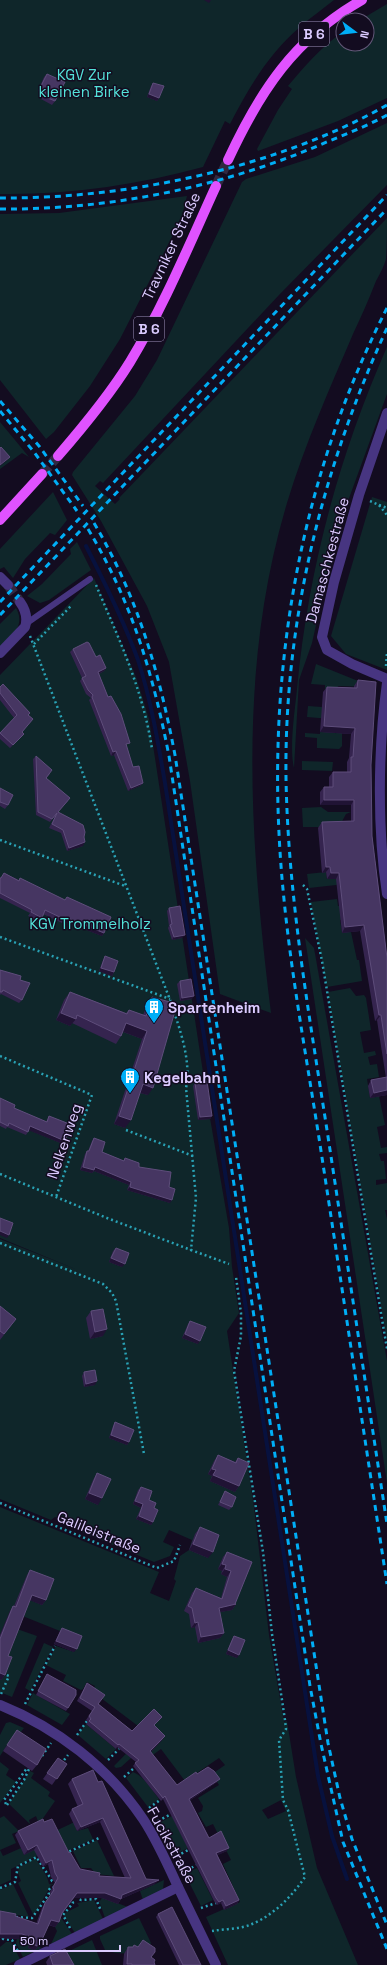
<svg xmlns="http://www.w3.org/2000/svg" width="387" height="1965" font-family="'Space Grotesk',sans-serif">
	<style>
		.green { fill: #0f262a; fill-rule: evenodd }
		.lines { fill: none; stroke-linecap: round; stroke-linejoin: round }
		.stream { stroke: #07113e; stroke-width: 4 }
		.minor-tunnel { stroke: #312941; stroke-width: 10; stroke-dasharray: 10 5; stroke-linecap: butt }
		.primary-tunnel { stroke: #312941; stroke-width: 10; stroke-dasharray: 10 5; stroke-linecap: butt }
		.path { stroke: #29a2b5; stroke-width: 2.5; stroke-dasharray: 2 3; stroke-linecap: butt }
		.service { stroke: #473581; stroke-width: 6 }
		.minor { stroke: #473581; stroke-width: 10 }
		.primary { stroke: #e052ff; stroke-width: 10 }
		.rail { stroke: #00aef6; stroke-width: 3; stroke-dasharray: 6 5; stroke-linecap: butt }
		.wall { fill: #35244f }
		.shaded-wall { fill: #201334 }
		.building { fill: #463662; stroke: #5e4d7b }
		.labels { text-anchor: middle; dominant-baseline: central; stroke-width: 3; stroke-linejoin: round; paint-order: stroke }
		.shield { fill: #130c20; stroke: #9f92bc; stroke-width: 1 }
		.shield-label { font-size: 14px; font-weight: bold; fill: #dbcbff }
		.park-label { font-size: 15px; fill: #54e3da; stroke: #130c20 }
		.street-label { font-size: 15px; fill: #dbcbff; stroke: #130c20 }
		.poi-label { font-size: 15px; font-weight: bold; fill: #dbcbff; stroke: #130c20; text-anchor: start }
	</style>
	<rect width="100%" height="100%" fill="#130c20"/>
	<g class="green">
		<path d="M0,0H334C323,9 311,17 300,27C269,53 248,89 230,124L225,121L203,167C137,185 69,195 0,194Z"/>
		<path d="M387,4V98L338,121L258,151L257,149L278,110L292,89L288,86C305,66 322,46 343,32V44H367V20H360Z"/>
		<path d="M387,123V185L279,295L103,483L100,481L95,486L115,504L120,499L119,498L387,218C387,230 387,247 386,259C384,266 380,274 376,281C369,299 361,317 353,334C329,390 305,444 287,503C237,670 250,842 271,1013L220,994L190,781L169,662L147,606L101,521L72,475L73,472L135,396L157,360L242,182L246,179L315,157Z"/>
		<path d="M187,196L181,219L120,339L90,386L54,432L46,439L0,380V214L59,213Z"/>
		<path d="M387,347V394L348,501L326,580L312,643L299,680L294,768C289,748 295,710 297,689C308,570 339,456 387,347Z"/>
		<path d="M0,422L29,457L22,453L0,469Z"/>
		<path d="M53,492L67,520L55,535L50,533L25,559L13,578L4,567L0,569V549Z"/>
		<path d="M372,497L387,502V670L346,654L331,636Z"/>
		<path d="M77,542L91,570L49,600L40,603L27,596L42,584L71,554L70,549Z"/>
		<path d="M94,578L136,677L149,719L210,1118L229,1228L232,1267L239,1313L227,1331L254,1507L269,1635L284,1722L287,1721L296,1777L317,1868L358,1965H228L206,1917L240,1902L223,1864L231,1860L213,1824L206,1827L198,1813L202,1811L203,1806L198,1798L219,1785L212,1774L225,1765L219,1758L185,1781L161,1749L150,1757L141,1749L121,1767L116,1768L114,1766L159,1720L138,1726L93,1692L95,1686L87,1682L83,1689L81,1690L63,1681L66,1675L46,1665L56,1646L74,1652L80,1639L10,1611L0,1635V1507L159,1572L150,1593L169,1601L176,1581L174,1579L180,1556L189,1550L192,1540L169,1530L163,1542L174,1547L170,1556L154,1562L65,1525L63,1520L55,1517L51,1520L0,1499V1239L78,1270L0,1238V675ZM281,1800L286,1811L268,1819L262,1810Z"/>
		<path d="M16,608C26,625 12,637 0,648V624Z"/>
		<path d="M316,664L373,687L338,686L337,693L325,692V685L311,684Z"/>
		<path d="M308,706L335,708L343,720L307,717Z"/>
		<path d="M320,731L342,733V746L339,749L317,748V738L305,737V733L320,734Z"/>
		<path d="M302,761L333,762L332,771L302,770Z"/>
		<path d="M321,807L328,812H351L346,814L339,827H303L302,808Z"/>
		<path d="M326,872L327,879L345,877V884L309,888L307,874Z"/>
		<path d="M337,899L338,906L348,904L350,919L340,920L342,932H351L357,960H359L362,981L327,987L311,902Z"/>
		<path d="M305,938L314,948L387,1361V1483Z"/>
		<path d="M350,988L356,996L364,995L366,998L371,1030L360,1032L364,1053L375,1051L376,1055L368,1057L370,1065L377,1064L379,1077L367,1079L370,1098L379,1096L385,1125L377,1127L381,1148L387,1147V1153L379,1154L381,1161H384L386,1179L376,1180V1185L387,1183V1210H385L387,1219V1341L328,992Z"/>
		<path d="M17,1629L37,1636L12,1697L0,1692V1647Z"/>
		<path d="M44,1643L53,1647L30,1691L25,1688Z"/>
		<path d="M33,1693L70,1714L62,1725L27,1705Z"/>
		<path d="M10,1722L24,1728L16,1738L13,1736L0,1756V1735L6,1723Z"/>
		<path d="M86,1724L116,1749L106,1759L78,1735Z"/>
		<path d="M0,1762L9,1769L6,1775L16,1782L0,1803Z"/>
		<path d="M30,1771L34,1773L31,1778L50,1792L48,1796L55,1801L39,1824L36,1816L29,1820L30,1824L9,1804Z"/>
		<path d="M133,1772C144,1776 152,1790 159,1799L148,1807L126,1778Z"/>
		<path d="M4,1816L19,1831L12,1834L16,1843L0,1850L3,1856L21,1848L24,1855L45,1836L83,1818L75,1826L77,1831L88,1828L93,1839L63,1853H43L11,1869V1880L0,1885V1818Z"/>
		<path d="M172,1816L188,1848L176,1854L159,1823Z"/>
		<path d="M97,1840L114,1876L96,1874L91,1868H81L73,1851Z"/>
		<path d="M36,1858C40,1868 47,1873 49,1884L57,1885H51L36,1912L33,1914L18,1883L21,1881L18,1873L19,1867Z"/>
		<path d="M197,1868L213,1900L201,1906L185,1874Z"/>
		<path d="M164,1880L163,1889L143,1900L140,1891Z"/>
		<path d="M13,1884L29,1917L0,1912V1890Z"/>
		<path d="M102,1895L106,1899L128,1907L105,1918L99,1901L101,1900Z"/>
		<path d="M94,1900L103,1919L75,1933L64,1916L65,1913L79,1906L77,1903Z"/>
		<path d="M60,1916L72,1934L51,1944L57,1931L55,1927Z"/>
		<path d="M139,1918L151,1943L146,1951C132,1954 118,1955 105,1950L100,1939V1936Z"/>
		<path d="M17,1938L42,1948L23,1957L16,1943Z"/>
		<path d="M92,1940L102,1965H66L61,1955Z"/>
		<path d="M6,1942H11L20,1959L6,1965H0V1947Z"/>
	</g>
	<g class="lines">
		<path class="stream" d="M86,546C105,583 124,621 138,660C151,700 158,742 165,783L318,1776L332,1836L347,1879"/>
		<path class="minor-tunnel" d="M8,585L20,602"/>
		<g class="primary-tunnel">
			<path d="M216,186L228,160"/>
			<path d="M42,474L58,456"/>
		</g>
		<g class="path">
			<path d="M370,501L379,505L387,515"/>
			<path d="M379,505L387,508"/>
			<path d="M96,585C119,639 143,690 152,749"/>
			<path d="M30,636L172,1005"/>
			<path d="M34,644L71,606"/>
			<path d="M386,666L387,652"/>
			<path d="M0,840L125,886"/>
			<path d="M303,885L307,889L322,961L387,1349"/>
			<path d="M0,937L170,999"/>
			<path d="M174,1012C182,1035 191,1064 186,1088L196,1198L191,1250L229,1264"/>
			<path d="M0,1056L92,1095L56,1197"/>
			<path d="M126,1130L193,1156"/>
			<path d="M0,1174L107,1218L191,1250"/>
			<path d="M0,1243L103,1284L112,1293L116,1301L144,1454"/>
			<path d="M0,1503L157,1568L174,1561L180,1545"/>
			<path d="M1,1694L9,1676L4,1674"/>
			<path d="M25,1704L55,1646"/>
			<path d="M77,1735L87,1721"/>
			<path d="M42,1756L51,1743"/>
			<path d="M108,1760L119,1749"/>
			<path d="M61,1764L68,1755"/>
			<path d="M124,1777L134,1768"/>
			<path d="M6,1804L4,1800L27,1768"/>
			<path d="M7,1805L24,1780L29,1769"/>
			<path d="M149,1808L160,1800"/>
			<path d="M158,1821L173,1813"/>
			<path d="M70,1855L68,1852L99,1838L100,1840"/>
			<path d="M177,1856L190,1849"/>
			<path d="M183,1873L196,1865"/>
			<path d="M0,1888L15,1882L18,1866L37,1857C41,1866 47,1872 52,1881L56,1882"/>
			<path d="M77,1896V1898L81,1900L96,1899L101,1911"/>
			<path d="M201,1908L216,1903"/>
			<path d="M16,1917L32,1918L49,1894L48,1891L51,1887L55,1888"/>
			<path d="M70,1928L63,1915L73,1903L72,1898"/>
			<path d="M212,1931C225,1929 241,1929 252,1924C274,1915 292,1896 305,1877L288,1810L283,1800L279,1740L286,1729L285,1720L272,1634L263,1552L234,1371L241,1336V1313L236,1277"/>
			<path d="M3,1938V1939L12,1940L19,1953"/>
		</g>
		<path class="service" d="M27,623L90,579"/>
		<g class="minor">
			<path d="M387,413L359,495L334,582L322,637L327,650L352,664L387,679"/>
			<path d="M0,577L8,585"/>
			<path d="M0,653L25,627C28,618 25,609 20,602"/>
			<path d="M387,683C378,748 377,829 387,894"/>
			<path d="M0,1705C57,1728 108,1767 143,1819C157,1840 168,1865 179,1889C191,1914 204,1940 216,1965"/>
			<path d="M19,1965L178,1887"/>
		</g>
		<g class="primary">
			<path d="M228,160C260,91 294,39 362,0"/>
			<path d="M58,456C84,426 109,396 130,362C164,306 189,245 216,186"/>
			<path d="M0,520L42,474"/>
		</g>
		<g class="rail">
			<path d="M0,198C127,199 276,168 387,105"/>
			<path d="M0,209C112,210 227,186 329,141C349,133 369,125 387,115"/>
			<path d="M387,308C304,470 270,652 279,833C284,940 305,1046 321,1151C343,1295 365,1440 387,1584"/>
			<path d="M387,328C322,469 284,622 286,778C288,896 309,1014 327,1130C347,1262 367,1393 387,1524"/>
			<path d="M0,401L39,446L83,506"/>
			<path d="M0,411L34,452L77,511"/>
			<path d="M94,523C138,597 159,672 175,755L328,1743L340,1798L352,1839L387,1925"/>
			<path d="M88,529C132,602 153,674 169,756L310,1686L321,1744L343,1842L387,1949"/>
			<path d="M0,602L387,195"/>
			<path d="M0,615L387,209"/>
		</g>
	</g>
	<g class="wall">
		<path d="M47,74L55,101L52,105L41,99L44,94L38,91L44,77Z"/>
		<path d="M153,83L159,98L157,101L147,97L151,86Z"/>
		<path d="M73,649L96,657L106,668L104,671L99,674L127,746V747L133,767L143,783L140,786L128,791L114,755L111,756L89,700L91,698L86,694L80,681L82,678L70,652Z"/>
		<path d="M358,680L371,765L372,836L387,958V1095L370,1098L368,1086L371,1080L386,1078L378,1027L377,1020L375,1021L360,931L342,933L336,879H327L326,872L322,873L318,828L322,822L351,821V805H320V792L324,787H329V777L333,772H347V762L349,758L351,734L320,732L323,692L327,687L354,688V686Z"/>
		<path d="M0,687L33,719L22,732L21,737L10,748L0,739V733L14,718L0,700Z"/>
		<path d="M36,756L50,774L46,778L68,801L58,812L84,837L83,846L67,851L61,833L49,828L55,816L50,822L36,815L33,759Z"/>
		<path d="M0,788L8,805L5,809L0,806Z"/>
		<path d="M4,873L19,880L20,878L104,933L102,936L63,921L62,923L43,914L39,921L28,916L30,913L0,898V878H1Z"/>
		<path d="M169,908L182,938L172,940L168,928L169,926L167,911Z"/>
		<path d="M105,956L114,972L112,976L99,971L103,960Z"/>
		<path d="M0,970L20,980L22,1000L19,1003L1,994L0,995Z"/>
		<path d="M180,981L192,999L180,1001L177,984Z"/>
		<path d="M70,992L126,1013L129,1010L143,1015L147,1005L152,997L148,1095L140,1093L125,1128L114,1124L142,1039L123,1032L121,1036L116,1044L72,1023L70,1026L56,1020L64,1000Z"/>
		<path d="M195,1083L212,1116L210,1119L198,1120L193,1086Z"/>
		<path d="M0,1098L14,1108L46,1122L49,1116L63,1144L29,1130L26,1135L7,1127L6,1129L0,1126Z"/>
		<path d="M94,1138L102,1152L139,1167L169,1187L170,1203L127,1190L129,1185L94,1171L92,1173L80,1170L85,1154L87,1151H88L92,1141Z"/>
		<path d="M116,1248L122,1267L109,1262L113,1251Z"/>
		<path d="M0,1306L16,1319L0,1340Z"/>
		<path d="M91,1311L103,1336L90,1339L86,1318Z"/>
		<path d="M190,1321L198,1344L182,1338L188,1324Z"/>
		<path d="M84,1372L95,1385L84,1387L82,1376Z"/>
		<path d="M115,1422L129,1442L127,1445L109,1438L113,1426Z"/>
		<path d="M218,1455L235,1462L238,1458L239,1486L235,1492L210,1481L212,1476L208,1474L214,1461Z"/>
		<path d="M97,1473L98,1505L85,1499L93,1480Z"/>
		<path d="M141,1487L154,1508L153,1522L151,1525L136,1519L141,1508L133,1504L138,1490Z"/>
		<path d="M225,1491L232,1507L229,1510L218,1505Z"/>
		<path d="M200,1527L208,1558L189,1550L195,1534Z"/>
		<path d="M227,1552L252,1562L235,1604H236L232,1610L220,1612L224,1633L220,1638L198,1643L195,1627L191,1628L189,1614L184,1611L192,1593L196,1588L221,1598L227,1577L221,1574L222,1571L218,1569L223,1557Z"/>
		<path d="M30,1570L46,1600L42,1605L30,1600L8,1656L5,1675L1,1680L0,1679V1635L10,1611L13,1606H14L27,1575Z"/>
		<path d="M62,1628L74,1652L54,1644L60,1631Z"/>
		<path d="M234,1636L237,1658L226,1654L232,1639Z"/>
		<path d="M47,1674L68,1708L66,1711L36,1695Z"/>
		<path d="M87,1683L99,1704L132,1731L159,1720L154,1725L163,1739L151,1752L177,1785L197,1774L217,1782L189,1801L209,1838L227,1851L217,1855L239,1900L237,1904L224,1910L221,1903L217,1905L214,1901L163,1799L161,1801L133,1766L136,1762L117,1747L116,1749L86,1724L88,1722L86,1720L92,1711L77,1701Z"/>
		<path d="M17,1730L37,1765L32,1771L3,1751Z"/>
		<path d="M58,1758L67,1764L52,1785L43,1779Z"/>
		<path d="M72,1779L98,1782L146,1879L155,1884L121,1899L118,1904L102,1898H74L62,1914L59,1922L55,1927L48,1925L40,1944L36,1949L34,1950L28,1948L30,1942L19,1939L0,1938V1911L36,1924L42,1908L51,1895L50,1892L55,1883L51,1877L48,1864L43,1867L34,1850L24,1855L15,1835L18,1831L44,1822L69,1853L80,1869L99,1876L125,1878L100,1822L77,1831L69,1814L72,1809L78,1807L68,1784Z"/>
		<path d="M158,1914L201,1965H179L156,1917Z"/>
		<path d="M128,1947L151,1957L155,1965H123L124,1954Z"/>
		<path d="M50,1956L74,1965H47L46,1962Z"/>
	</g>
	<g class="shaded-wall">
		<path d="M204,0H211L209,3Z"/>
		<path d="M149,94L159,98L157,101L147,97Z"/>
		<path d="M10,457L7,460L0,466V465Z"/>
		<path d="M106,668L104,671L96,675L98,672Z"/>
		<path d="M324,726L355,728L351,734L320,732Z"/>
		<path d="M116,751L114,755L111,756L113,752Z"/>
		<path d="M143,783L140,786L128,791L131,788Z"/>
		<path d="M324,800H354L351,805H320Z"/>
		<path d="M85,842L83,846L67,851L69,848Z"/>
		<path d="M326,867H330L326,872L322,873Z"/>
		<path d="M331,873H339L336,879H327Z"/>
		<path d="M65,917L104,933L102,936L63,921Z"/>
		<path d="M364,925L360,931L342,933L345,927Z"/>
		<path d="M185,935L182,938L172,940L174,937Z"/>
		<path d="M101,968L114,972L112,976L99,971Z"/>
		<path d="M194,996L192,999L180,1001L182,998Z"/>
		<path d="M61,1013L76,1019L70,1026L56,1020Z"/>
		<path d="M379,1015H381L377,1020L375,1021Z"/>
		<path d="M126,1023L147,1031L142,1039L121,1031Z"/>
		<path d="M143,1084L153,1088L148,1095L137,1092Z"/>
		<path d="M387,1090V1095L370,1098L374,1093Z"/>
		<path d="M119,1116L131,1120L125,1128L114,1124Z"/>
		<path d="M212,1116L210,1119L198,1120L200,1117Z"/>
		<path d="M30,1126L65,1141L63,1144L28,1130Z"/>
		<path d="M83,1167H95L131,1182L129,1185L94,1171L92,1173L80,1170Z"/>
		<path d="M130,1187L172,1200L170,1203L127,1190Z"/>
		<path d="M0,1231L9,1235L7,1238L0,1235Z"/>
		<path d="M111,1258L125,1264L122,1267L109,1262Z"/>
		<path d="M107,1329L103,1336L90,1339L95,1332Z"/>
		<path d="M185,1334L200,1341L198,1344L182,1338Z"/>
		<path d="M97,1381L95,1385L84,1387L86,1384Z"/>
		<path d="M111,1435L129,1442L127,1445L109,1438Z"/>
		<path d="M212,1469L216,1470L212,1476L208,1474Z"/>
		<path d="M213,1475L239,1486L235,1492L210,1481Z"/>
		<path d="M89,1493L102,1498L98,1505L85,1499Z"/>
		<path d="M135,1501L143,1504L141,1508L133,1504Z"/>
		<path d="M139,1516L153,1522L151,1525L136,1519Z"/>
		<path d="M193,1544L213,1552L208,1558L189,1550Z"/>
		<path d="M222,1564L226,1565L222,1571L218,1569Z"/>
		<path d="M225,1569L231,1571L227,1577L221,1574Z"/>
		<path d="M32,1595L46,1600L42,1605L29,1600Z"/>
		<path d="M236,1604L232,1610L215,1613L219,1608Z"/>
		<path d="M198,1622L195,1627L191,1628L195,1623Z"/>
		<path d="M224,1633L220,1638L198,1643L201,1637Z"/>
		<path d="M56,1641L77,1649L74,1652L54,1644Z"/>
		<path d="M228,1650L239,1655L237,1658L226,1654Z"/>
		<path d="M0,1673L5,1675L1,1680L0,1679Z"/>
		<path d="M165,1736L163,1739L148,1755L150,1751Z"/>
		<path d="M220,1779L217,1782L186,1803L189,1799Z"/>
		<path d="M103,1818L100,1822L77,1831L81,1827Z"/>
		<path d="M37,1845L34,1850L24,1855L28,1850Z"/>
		<path d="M229,1848L227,1851L214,1857L216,1853Z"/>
		<path d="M52,1860L48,1864L43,1867L46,1863Z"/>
		<path d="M159,1880L155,1884L121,1899L118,1904L102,1898H74L77,1893H105L122,1895Z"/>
		<path d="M223,1900L221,1903L217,1905L219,1902Z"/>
		<path d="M239,1900L237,1904L224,1910L226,1906Z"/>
		<path d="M51,1920L59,1922L55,1927L47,1924Z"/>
		<path d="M0,1934H22L33,1938L30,1942L19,1939L0,1938Z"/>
		<path d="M31,1943L40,1944L36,1949L34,1950L28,1948Z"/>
	</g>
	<g class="building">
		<path d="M47,74L65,82L55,101L43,96L46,90L40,88Z"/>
		<path d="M153,83L164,86L159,98L149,94Z"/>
		<path d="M1,447L10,457L0,465V448Z"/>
		<path d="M87,642L89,643L96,657L100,655L106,668L98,672L108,697L111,696L121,714L130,743L126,744L133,767L139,766L143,783L131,788L116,751L113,752L92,697L93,695L88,690L82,678L86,676L73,649Z"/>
		<path d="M358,680L376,682L371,765L372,836L387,958V1054L382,1022L381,1015H379L364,925L345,927L339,873H331L330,867H326L322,822L354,821V800H324V787H333V772H351V757H353L355,728L324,726L327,687L357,688Z"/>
		<path d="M3,684L30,713L28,715L33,719L22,732L24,734L13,745L0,733L17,715L0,693V687Z"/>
		<path d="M36,756L52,770L46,778L70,798L58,812L83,825L85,832L84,837L85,842L69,848L63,830L52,824L57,813L52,819L38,812Z"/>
		<path d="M0,788L13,795L8,805L0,802Z"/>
		<path d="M4,873L19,881L20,878L65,900L67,897L111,917L104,933L65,917L64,919L45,910L42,918L31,912L32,910L0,893V878H1Z"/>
		<path d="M180,906L185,935L174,937L170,925L172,924L169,908Z"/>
		<path d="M105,956L118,961L114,972L101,968Z"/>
		<path d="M0,970L21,976L20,980L30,983L22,1000L3,990L2,992H0Z"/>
		<path d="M191,979L194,996L182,998L180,981Z"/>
		<path d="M70,992L127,1014L129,1010L146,1016L152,997L177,1004L153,1088L143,1084L131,1120L119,1116L147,1031L126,1023L121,1036L77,1015L76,1019L61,1013Z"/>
		<path d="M387,1077V1090L374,1093L371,1080Z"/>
		<path d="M207,1081L212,1116L200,1117L195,1083Z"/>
		<path d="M0,1098L15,1105L14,1108L47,1122L49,1116L72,1125L65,1141L30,1126L28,1132L9,1123L8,1126L0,1122Z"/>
		<path d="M94,1138L105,1142L102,1152L124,1161L125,1158L139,1163V1167L171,1172L169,1187L175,1189L172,1200L130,1187L131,1182L95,1167L94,1170L83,1167L87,1151H89Z"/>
		<path d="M0,1218L13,1223L9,1235L0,1231Z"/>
		<path d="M116,1248L129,1253L125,1264L111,1258Z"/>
		<path d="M0,1306L16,1319L4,1334L0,1331Z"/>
		<path d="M103,1309L107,1329L95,1332L91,1311Z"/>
		<path d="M190,1321L206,1327L200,1341L185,1334Z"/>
		<path d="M95,1370L97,1381L86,1384L84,1372Z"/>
		<path d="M115,1422L134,1430L129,1442L111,1435Z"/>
		<path d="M218,1455L236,1463L238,1458L249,1463L239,1486L213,1475L216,1470L212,1469Z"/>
		<path d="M97,1473L111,1479L102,1498L89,1493Z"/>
		<path d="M141,1487L152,1491L149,1500L156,1503L154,1508L158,1510L153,1522L139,1516L143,1504L135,1501Z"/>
		<path d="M225,1491L236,1497L232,1507L220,1502Z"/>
		<path d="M200,1527L219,1535L213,1552L193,1544Z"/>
		<path d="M227,1552L252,1562L235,1604H236L219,1608L224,1633L201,1637L198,1622L195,1623L192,1608L188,1606L196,1588L222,1599L231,1571L225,1569L226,1565L222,1564Z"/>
		<path d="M30,1570L54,1579L46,1600L32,1595L8,1656L12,1657L5,1675L0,1673V1639L13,1606L16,1607Z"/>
		<path d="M62,1628L82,1636L77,1649L56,1641Z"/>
		<path d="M234,1636L245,1640L239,1655L228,1650Z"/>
		<path d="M47,1674L76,1690V1695L68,1708L38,1691Z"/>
		<path d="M87,1683L105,1695L98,1704L132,1731L154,1709L162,1717L154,1725L165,1736L150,1751L177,1785L196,1772L197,1774L208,1767L214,1771L220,1779L189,1799L209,1838L221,1831L229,1848L216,1853L239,1900L226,1906L223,1900L219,1902L216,1898L165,1796L163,1798L135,1763L139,1760L119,1744L118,1745L89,1721L91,1719L89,1716L95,1707L80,1698Z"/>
		<path d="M17,1730L46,1749L37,1765L7,1745Z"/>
		<path d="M58,1758L67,1764L57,1779L47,1773Z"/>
		<path d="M93,1770L98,1782L102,1781L146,1879L159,1880L122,1895L121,1899L105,1893H77L62,1913L59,1922L51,1920L40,1944L37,1946L31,1943L33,1938L22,1934H0V1911L16,1914L15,1916L38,1924L45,1903L54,1890L53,1887L58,1878L55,1873L52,1860L46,1863L37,1845L28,1850L18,1831L43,1819L44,1822L52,1819L69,1853L70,1852L80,1869L100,1873L99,1876L131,1878L103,1818L81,1827L72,1809L83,1804L72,1779Z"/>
		<path d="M172,1907L201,1965H183L158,1914Z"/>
		<path d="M143,1940L155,1948V1952L151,1957L155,1960L154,1962L155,1965H132V1964H127L128,1947H133L134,1945L138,1947Z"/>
		<path d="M65,1949L74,1965H53L50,1956Z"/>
	</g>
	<defs>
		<symbol id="building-pin" viewBox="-11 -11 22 30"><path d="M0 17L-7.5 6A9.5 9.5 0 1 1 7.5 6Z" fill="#00aef6" stroke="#130c20"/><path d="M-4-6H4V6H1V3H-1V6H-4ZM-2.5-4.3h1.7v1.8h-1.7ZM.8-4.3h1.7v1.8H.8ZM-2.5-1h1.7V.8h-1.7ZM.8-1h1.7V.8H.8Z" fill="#fff"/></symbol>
	</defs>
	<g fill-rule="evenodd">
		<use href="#building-pin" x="143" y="996" width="22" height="30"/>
		<use href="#building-pin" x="119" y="1066" width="22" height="30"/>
	</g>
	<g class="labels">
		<g class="shield">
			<rect x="299" y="22" width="30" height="24" rx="3"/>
			<rect x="134" y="317" width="30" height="24" rx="3"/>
		</g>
		<g class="shield-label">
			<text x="314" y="34">B 6</text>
			<text x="149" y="329">B 6</text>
		</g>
		<g class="park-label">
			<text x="84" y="74">KGV Zur<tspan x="84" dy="17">kleinen Birke</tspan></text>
			<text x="90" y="923">KGV Trommelholz</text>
		</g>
		<g class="street-label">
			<text transform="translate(171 246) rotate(-65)">Travniker Straße</text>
			<text transform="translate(327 560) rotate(-75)">Damaschkestraße</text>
			<text transform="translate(64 1141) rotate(-71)">Nelkenweg</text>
			<text transform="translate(99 1532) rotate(22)">Galileistraße</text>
			<text transform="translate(172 1845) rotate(61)">Fucikstraße</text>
		</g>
		<g class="poi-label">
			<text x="168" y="1007">Spartenheim</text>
			<text x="144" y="1077">Kegelbahn</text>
		</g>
	</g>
	<g transform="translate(355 32) rotate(105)"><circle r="19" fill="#130c20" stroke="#635879"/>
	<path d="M0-3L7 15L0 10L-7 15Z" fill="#00aef6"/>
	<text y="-6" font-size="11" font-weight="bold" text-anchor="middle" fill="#dbcbff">N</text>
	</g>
	<path d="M14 1945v6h106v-6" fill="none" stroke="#dbcbff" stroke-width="2"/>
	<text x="20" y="1945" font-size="12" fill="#dbcbff" stroke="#130c20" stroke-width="3" paint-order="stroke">50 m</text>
</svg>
